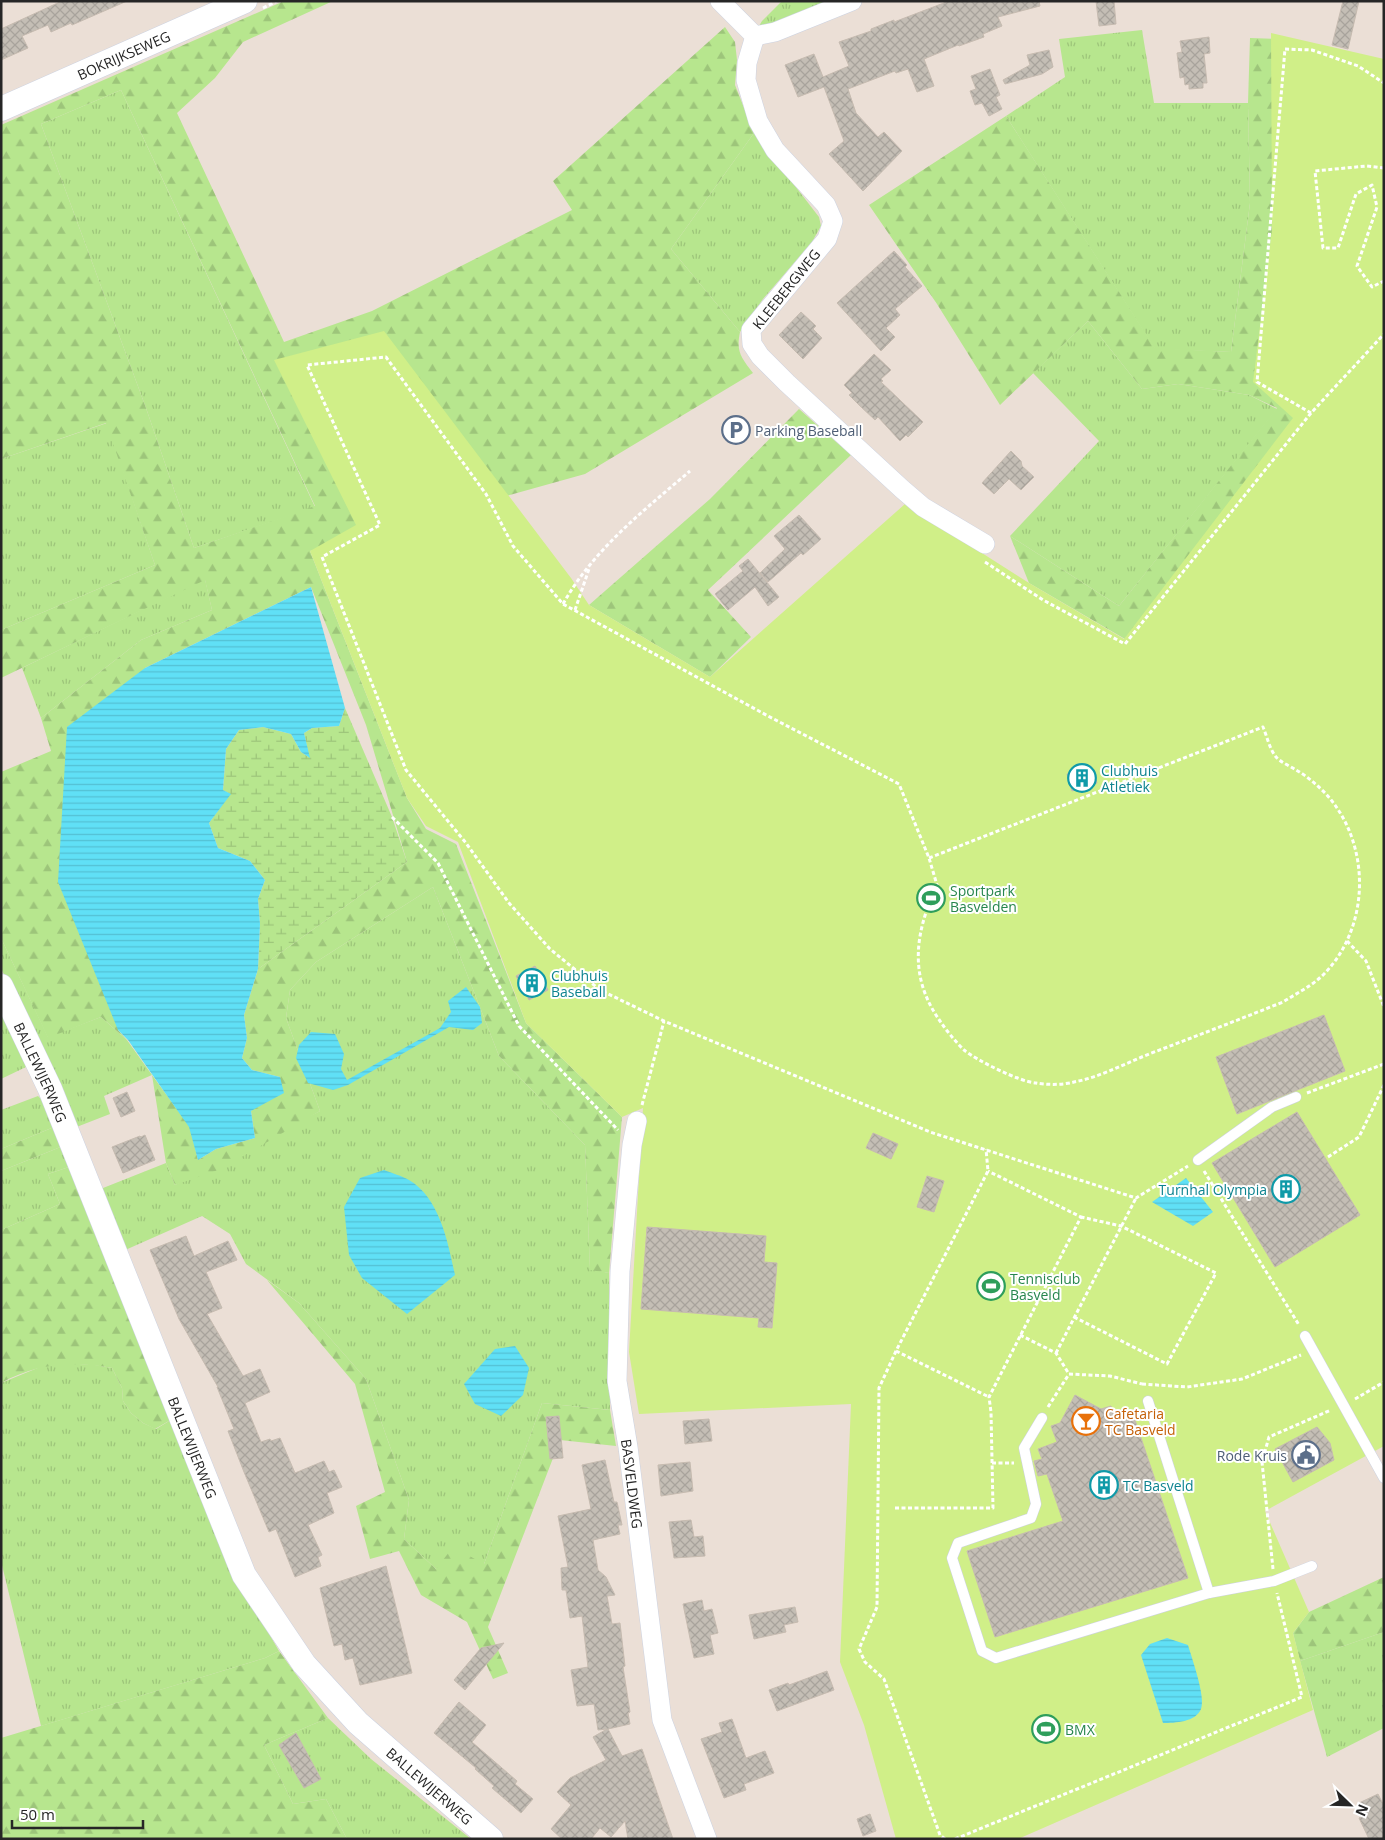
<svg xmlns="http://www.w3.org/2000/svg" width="1385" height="1840" font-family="'Open Sans',sans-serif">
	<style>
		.grass { fill: url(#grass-tufts) }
		.forest { fill: url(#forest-firs); fill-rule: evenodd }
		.wetland { fill: url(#wetland-marsh) }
		.pitch { fill: #d0ef88 }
		.water { fill: url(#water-rules) }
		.building { fill: url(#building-cross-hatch); stroke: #c6bbb0 }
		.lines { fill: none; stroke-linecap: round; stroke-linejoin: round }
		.service-casing { stroke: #ccd2e1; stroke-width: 11 }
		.minor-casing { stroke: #ccd2e1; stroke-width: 20 }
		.tertiary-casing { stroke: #ccd2e1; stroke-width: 25 }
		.path { stroke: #fff; stroke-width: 3; stroke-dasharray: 4 2.5; stroke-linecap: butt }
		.service { stroke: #fff; stroke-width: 10 }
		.minor { stroke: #fff; stroke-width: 19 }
		.tertiary { stroke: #fff; stroke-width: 24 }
		.labels { text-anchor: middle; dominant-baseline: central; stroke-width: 4; stroke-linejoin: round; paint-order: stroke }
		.street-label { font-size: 14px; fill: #262626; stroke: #fff }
		.service-label { font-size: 14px; fill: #4e5e75; stroke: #fff; text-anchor: start }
		.culture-label { font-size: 14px; fill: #0d838f; stroke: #fff; text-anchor: start }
		.leisure-label { font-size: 14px; fill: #27864d; stroke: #fff; text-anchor: start }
		.food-label { font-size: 14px; fill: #c56008; stroke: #fff; text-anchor: start }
	</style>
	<defs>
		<pattern id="grass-tufts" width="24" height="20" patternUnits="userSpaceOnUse" patternTransform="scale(1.25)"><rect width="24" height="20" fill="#b7e68e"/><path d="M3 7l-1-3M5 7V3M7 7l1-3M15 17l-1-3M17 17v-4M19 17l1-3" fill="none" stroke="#9dc57a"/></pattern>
		<pattern id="forest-firs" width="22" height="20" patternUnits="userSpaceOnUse" patternTransform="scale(1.25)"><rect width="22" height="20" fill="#b7e68e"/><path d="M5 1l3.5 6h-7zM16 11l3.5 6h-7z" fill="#9dc57a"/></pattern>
		<pattern id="wetland-marsh" width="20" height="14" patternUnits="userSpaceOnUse" patternTransform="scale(1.25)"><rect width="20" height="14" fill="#b7e68e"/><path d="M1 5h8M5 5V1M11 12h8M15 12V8" fill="none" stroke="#9dc57a"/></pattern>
		<pattern id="water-rules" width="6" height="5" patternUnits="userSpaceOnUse" patternTransform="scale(1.25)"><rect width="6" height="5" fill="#60e0f6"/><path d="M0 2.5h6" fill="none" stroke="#53c0d3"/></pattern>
		<pattern id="building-cross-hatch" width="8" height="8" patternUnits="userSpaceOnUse" patternTransform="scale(1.25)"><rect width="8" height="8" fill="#c4beb5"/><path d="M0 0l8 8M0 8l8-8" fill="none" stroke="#a8a39c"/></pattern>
	</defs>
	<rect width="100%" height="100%" fill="#ebdfd6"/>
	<g class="grass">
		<path d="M782,1H831L771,28L759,26L762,21Z"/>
		<path d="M1142,30L1154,103H1248L1250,203L1231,352L1155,349L1006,116L1065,77L1059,39Z"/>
		<path d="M121,90L315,507L194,548L146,408L41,124Z"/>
		<path d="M754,133L819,217L821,226L812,242L763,299L740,332L671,249Z"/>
		<path d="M1088,321L1142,389L1178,384L1211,389L1249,395L1277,409L1119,606L1010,536L1099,441L1033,373Z"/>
		<path d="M107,423L155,565L1,630V459Z"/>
		<path d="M205,579L212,610L141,640L41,718L22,668Z"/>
		<path d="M433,887L499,1056L585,1145L590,1269L609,1273L610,1410L542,1403L484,1564L436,1569L404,1539L409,1500L366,1379L299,1303L246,1264L230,1234L202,1216L123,1251L98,1190L166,1163L175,1185L320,1111L286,1018L290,990L316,962Z"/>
		<path d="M1,938L48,1037L101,1017L127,1040L152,1075L104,1096L110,1114L74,1128L1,968Z"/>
		<path d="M1,1003L27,1061L26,1067L1,1079Z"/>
		<path d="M38,1096L42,1100L54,1127L1,1149V1110Z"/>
		<path d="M63,1146L69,1167L48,1174L60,1204L1,1230V1171Z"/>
		<path d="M64,1363L95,1365L112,1368L122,1388L123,1401L131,1413L143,1423L156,1429L174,1418L197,1489L225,1557L279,1651L265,1658L41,1726L1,1561V1383L40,1367Z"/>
		<path d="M1384,1632V1728L1327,1757L1300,1661Z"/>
		<path d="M328,1718L371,1759L471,1839H347L326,1799L293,1804L264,1745Z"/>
	</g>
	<g class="forest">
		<path d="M284,1H333L243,42L215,78L177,113L284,342L372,311L572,210L553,181L725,27L735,42L737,60L735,85L754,133L671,249L740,332C736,352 741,357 753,373L585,474L310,551L407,798L426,829L456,844L526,1023L622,1117L609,1273L590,1270L585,1145L499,1056L433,887L316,962L290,990L286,1018L320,1111L221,1169L175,1185L166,1163L152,1075L190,1127L198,1160L216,1149L255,1138L251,1111L280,1077L252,1070L242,1058L247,1038L244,1015L258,969L407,862L366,725L311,587L145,668L118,1030L127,1040L101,1017L48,1038L1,938V772L51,751L41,718L141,640L212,610L205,580L1,678V630L155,565L106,423L1,459V125ZM121,90L315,506L194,548L146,408L41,124Z"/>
		<path d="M1250,38L1281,39L1346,401L1125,639L1029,583L1010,536L1119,606L1277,408L1249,395L1211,389L1178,384L1142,389L1088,321L1000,405L937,304L869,205L1006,116L1155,348L1231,352L1250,203L1248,103Z"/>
		<path d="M799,409L851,455L708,590L751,637L710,677L589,605L710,499Z"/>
		<path d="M54,1127L63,1146L1,1171V1149Z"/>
		<path d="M69,1167L174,1418L155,1429L143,1423L131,1413L123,1401L122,1388L112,1368C71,1361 38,1363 1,1383V1230L60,1204L48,1174Z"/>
		<path d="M267,1280L299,1303L366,1379L409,1500L404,1539L436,1569L453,1547L484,1564L542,1403L610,1410L616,1446L560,1440L488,1627L508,1673L493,1679L467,1622L421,1595L399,1551L370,1559L356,1506L385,1492L355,1384Z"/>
		<path d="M1384,1577V1632L1300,1661L1293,1633L1309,1612Z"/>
		<path d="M279,1651L328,1718L264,1745L293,1804L326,1799L347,1839H1V1738L265,1658Z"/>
	</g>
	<path class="wetland" d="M345,708L392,817L407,862L258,969L260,924L258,899L265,880L250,861L218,848L209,823L230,794L223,790L226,749L239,730L263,727L291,734L301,752L309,757L304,733L312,728L339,726Z"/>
	<path class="pitch" d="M1271,33L1384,59V1446L1265,1511L1309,1612L1293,1633L1313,1710L1018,1839H896L864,1725L840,1662L851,1404L639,1414L629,1352L643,1108L622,1117L526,1023L458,842L426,826L407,798L310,551L356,525L274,360L384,331L571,578L589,605L710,677L905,504L1029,583L1124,639L1293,418L1253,382L1272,230Z"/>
	<g class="water">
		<path d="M311,587L345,708L339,726L312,728L304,733L310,758L301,752L291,734L263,727L239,730L226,749L223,790L231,794L209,823L218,848L250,861L265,880L258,899L260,924L258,969L244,1015L247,1038L242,1058L252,1070L280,1077L284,1093L251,1111L255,1138L216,1149L198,1160L189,1127L128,1040L118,1030L58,882L67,727L145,668Z"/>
		<path d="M466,987L480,1007L482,1023L473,1030L449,1027L348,1085L333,1090L308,1083L296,1058L299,1045L311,1032L335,1034L344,1054L341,1069L347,1080L440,1028L451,1012L448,1001Z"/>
		<path d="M384,1170C392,1173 402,1176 409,1180C440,1198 448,1243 455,1275L407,1314L362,1278L349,1255L344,1207L360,1178Z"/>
		<path d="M1186,1178L1213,1212L1193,1226L1152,1202Z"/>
		<path d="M515,1346L529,1368L523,1395L501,1416L475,1404L464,1384L495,1349Z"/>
		<path d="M1167,1638L1188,1645C1192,1659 1206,1697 1201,1709C1196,1722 1175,1723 1163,1723L1141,1655L1150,1644Z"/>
	</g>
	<g class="building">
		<path d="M62,1H127L72,25L71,23L51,32L48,25L22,36L28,48L1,60V29Z"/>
		<path d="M949,1H1039L1040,6L998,17L1002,26L983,34L984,37L959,46L958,45L924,59L934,86L917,92L908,69L896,73L895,71L848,89L856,113L878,137L884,132L902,151L863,191L829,154L844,141L824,87L798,97L785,65L814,54L823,77L849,66L839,42L871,31V29L894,20V22Z"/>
		<path d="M1096,1H1114L1116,24L1099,26Z"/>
		<path d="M1343,1H1359L1348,49L1332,45Z"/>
		<path d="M1209,37L1210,53L1204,54L1207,83H1203V88L1189,89V84L1185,85L1184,77L1180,78L1177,53L1182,52L1180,41Z"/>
		<path d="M1049,50L1053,67L1042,74L1005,84L1003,80L1030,65L1027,55Z"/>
		<path d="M990,69L1000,95L996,97L1002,109L989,116L982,103L975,105L970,91L976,89L971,76Z"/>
		<path d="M894,251L907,265L905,267L922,286L895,309L900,315L886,328L895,337L881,351L837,303Z"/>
		<path d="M801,312L816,326L813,329L822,338L803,359L779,335Z"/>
		<path d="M874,354L891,370L881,379L883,381L881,382L923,422L908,437L906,435L900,441L878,417L875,420L859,405L849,395L852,393L844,385Z"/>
		<path d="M1011,451L1021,461L1022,466L1034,477L1021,490L1009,479L994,494L982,483Z"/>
		<path d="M799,515L821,539L803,555L801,553L768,582L760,573L785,549L774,536Z"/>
		<path d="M748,559L779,597L768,606L755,587L728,610L715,594L743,571L739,566Z"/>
		<path d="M1091,766L1097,783L1072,791L1067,774Z"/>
		<path d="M535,966L548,990L529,1000L516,976Z"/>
		<path d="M1324,1015L1345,1071L1237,1114L1216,1057Z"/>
		<path d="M127,1092L135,1111L121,1117L113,1098Z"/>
		<path d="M1297,1112L1360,1215L1275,1267L1212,1163Z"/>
		<path d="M873,1133L898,1144L891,1159L866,1148Z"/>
		<path d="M145,1135L155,1160L123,1173L112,1147L140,1136L141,1137Z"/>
		<path d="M927,1176L944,1181L934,1212L917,1207Z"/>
		<path d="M647,1227L766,1236L764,1262L777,1263L772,1328L758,1327L759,1318L641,1309Z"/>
		<path d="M186,1236L194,1256L228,1241L237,1260L206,1272L222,1308L207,1314L243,1376L260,1369L270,1392L245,1403L261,1442L270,1439L271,1441L280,1438L295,1473L324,1461L329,1472L334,1470L342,1487L327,1493L334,1513L308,1525L322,1555L318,1557L321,1566L295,1577L276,1529L269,1532L244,1472L228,1431L234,1429L217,1387H218L179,1319L150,1250Z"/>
		<path d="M1075,1395L1101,1409L1111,1406L1116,1422L1134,1417L1188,1578L995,1637L967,1551L1063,1521L1047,1474L1038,1476L1034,1461L1042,1459L1038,1449L1057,1442L1051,1426L1060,1423Z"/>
		<path d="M559,1416L563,1458L550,1459L546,1417Z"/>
		<path d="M709,1419L712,1441L685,1444L683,1421Z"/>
		<path d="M1317,1427L1330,1443L1334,1460L1293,1482L1275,1449Z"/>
		<path d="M605,1460L614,1502H617L622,1525H618L620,1534L593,1540L598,1570L606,1577L615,1595L607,1596L612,1624L620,1623L625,1666L623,1667L630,1712L628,1713L630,1724L608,1729L622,1756L642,1749L673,1839H628L625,1821L611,1837L600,1828L591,1839H562L551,1829L571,1805L557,1792L570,1778L606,1760L593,1737L607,1729L598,1730L594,1704L577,1706L571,1670L588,1667L582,1616L570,1618L566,1590H562L561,1568L568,1567L558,1516L591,1509L582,1465Z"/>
		<path d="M690,1462L693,1491L661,1496L658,1465Z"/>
		<path d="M691,1520L694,1537L703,1536L705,1556L674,1558L669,1522Z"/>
		<path d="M386,1566L412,1673L360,1685L353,1658L345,1660L342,1644L334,1646L320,1588Z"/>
		<path d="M702,1600L704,1611L712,1609L718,1633L710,1635L714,1654L694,1658L683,1604Z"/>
		<path d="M795,1607L798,1622L784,1625L786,1632L754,1639L749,1615Z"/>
		<path d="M504,1643L465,1690L454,1680L481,1648Z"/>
		<path d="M827,1671L834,1690L777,1711L769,1690L788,1683L789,1685Z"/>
		<path d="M459,1702L486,1725L472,1742L517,1781L515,1784L533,1799L521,1813L492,1788L494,1786L475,1769L476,1768L434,1733Z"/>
		<path d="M732,1719L746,1758L765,1751L774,1773L744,1784L746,1790L724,1798L701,1739L722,1732L719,1723Z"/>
		<path d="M296,1733L321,1779L304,1788L279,1745Z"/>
		<path d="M1378,1794L1384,1806V1839H1369L1359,1818L1364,1815L1359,1803Z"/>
		<path d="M870,1814L876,1831L863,1836L857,1819Z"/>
	</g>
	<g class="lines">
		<defs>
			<g id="service">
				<path d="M1198,1160L1272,1107L1296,1097"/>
				<path d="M1305,1336L1384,1478"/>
				<path d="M1148,1401L1209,1593"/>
				<path d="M1042,1418L1024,1448L1036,1504L1031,1518L958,1543L952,1558L982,1651L996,1658L1209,1593L1274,1581L1312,1566"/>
			</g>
			<g id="minor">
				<path d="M720,1L755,36L747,63L746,80L758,121L775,150L826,205L833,221L827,239L751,330L752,344L760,356L787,383L902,489L923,507L985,544"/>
				<path d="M755,36L775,32L852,1"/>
				<path id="s1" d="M637,1121L632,1145L620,1271L617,1381L628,1447L662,1720L707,1839"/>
			</g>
			<g id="tertiary">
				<path id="s2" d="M1,109L245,1"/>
				<path id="s3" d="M1,986L50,1089L244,1575L304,1664L358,1723L491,1839"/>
			</g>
		</defs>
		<use href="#service" class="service-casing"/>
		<use href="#minor" class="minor-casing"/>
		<use href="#tertiary" class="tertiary-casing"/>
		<g class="path">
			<path d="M263,8L277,1"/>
			<path d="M1384,168L1367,166L1315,171L1323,248H1338L1356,194L1372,185L1377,207L1357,266L1372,287L1384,281"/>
			<path d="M1311,413L1257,382L1285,49L1312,50L1358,66L1384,83"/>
			<path d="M985,562L1043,600L1125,644L1311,413L1384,334"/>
			<path d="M563,604C593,550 643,511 690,471"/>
			<path d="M575,610L589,569"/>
			<path d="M392,817L438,863L519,1026L618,1130"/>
			<path d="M929,858L1263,727C1267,736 1270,751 1277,758C1282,763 1290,766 1296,770C1307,776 1317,785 1326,794C1371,843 1371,926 1324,974C1312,986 1297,993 1283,1002C1238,1020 1194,1037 1149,1054C1124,1064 1100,1077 1074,1082C1063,1085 1047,1085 1036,1083C1020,1082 976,1060 964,1050C954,1040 945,1029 938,1018C908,974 916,930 937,885L929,858L899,784L768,716L563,604L513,546L486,494L386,357L307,365L380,525L322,557L406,770L466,843L509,903L550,949L600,990L664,1021L930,1132L1136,1198L1188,1166"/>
			<path d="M1347,941L1366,961L1384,1007"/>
			<path d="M1307,1093L1384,1064"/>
			<path d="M642,1105L664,1021"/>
			<path d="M1328,1157L1359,1137L1384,1085"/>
			<path d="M1204,1171L1299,1325"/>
			<path d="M1074,1317L1167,1364L1216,1273L1121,1226L1081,1217"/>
			<path d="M1020,1335L1056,1353L1069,1374"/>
			<path d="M896,1351L989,1397"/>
			<path d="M1056,1353L1136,1198"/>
			<path d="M1069,1374L1110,1376L1142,1384"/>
			<path d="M1142,1384L1187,1387L1242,1379L1301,1355"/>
			<path d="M1355,1399L1384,1382"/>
			<path d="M1048,1407L1069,1374"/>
			<path d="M992,1463H1014"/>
			<path d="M895,1508H993L991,1412L989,1397L1081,1217L988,1171"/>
			<path d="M1273,1569L1262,1462L1269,1437L1331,1410"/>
			<path d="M945,1839L940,1835L884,1679L865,1662L859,1649L877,1607L879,1388L896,1351L988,1171L986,1149"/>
			<path d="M955,1839L1302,1697L1277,1593"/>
		</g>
		<use href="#service" class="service"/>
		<use href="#minor" class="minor"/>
		<use href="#tertiary" class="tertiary"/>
	</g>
	<defs>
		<symbol id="parking-ring" viewBox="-11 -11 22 22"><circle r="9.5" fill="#fff" stroke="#5c6f8a" stroke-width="1.5"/><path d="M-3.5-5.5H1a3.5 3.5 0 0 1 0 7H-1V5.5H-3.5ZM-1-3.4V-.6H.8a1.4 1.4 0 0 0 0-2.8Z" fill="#5c6f8a"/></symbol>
		<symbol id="building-ring" viewBox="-11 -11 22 22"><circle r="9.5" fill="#fff" stroke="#0f9aa8" stroke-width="1.5"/><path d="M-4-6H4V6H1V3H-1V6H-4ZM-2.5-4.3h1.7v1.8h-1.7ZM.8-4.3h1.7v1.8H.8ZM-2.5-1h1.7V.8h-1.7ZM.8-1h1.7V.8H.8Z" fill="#0f9aa8"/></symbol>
		<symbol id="stadium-ring" viewBox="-11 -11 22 22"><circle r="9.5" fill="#fff" stroke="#2e9e5b" stroke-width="1.5"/><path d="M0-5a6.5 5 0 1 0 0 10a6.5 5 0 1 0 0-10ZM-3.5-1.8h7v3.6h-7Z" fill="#2e9e5b"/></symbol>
		<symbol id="bar-ring" viewBox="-11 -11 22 22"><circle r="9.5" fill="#fff" stroke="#e8710a" stroke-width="1.5"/><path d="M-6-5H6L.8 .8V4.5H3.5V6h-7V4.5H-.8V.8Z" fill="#e8710a"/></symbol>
		<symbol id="civic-ring" viewBox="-11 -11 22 22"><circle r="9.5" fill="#fff" stroke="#5c6f8a" stroke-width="1.5"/><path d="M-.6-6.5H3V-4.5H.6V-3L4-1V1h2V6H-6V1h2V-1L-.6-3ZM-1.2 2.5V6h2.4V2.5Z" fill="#5c6f8a"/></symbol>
	</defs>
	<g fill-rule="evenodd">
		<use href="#parking-ring" x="720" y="414" width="32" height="32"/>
		<use href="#building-ring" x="1066" y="762" width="32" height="32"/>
		<use href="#stadium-ring" x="915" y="882" width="32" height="32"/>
		<use href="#building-ring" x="516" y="967" width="32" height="32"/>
		<use href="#building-ring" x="1270" y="1173" width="32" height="32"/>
		<use href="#stadium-ring" x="975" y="1270" width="32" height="32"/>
		<use href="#bar-ring" x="1070" y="1405" width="32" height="32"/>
		<use href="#civic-ring" x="1290" y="1439" width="32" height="32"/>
		<use href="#building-ring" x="1088" y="1469" width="32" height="32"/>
		<use href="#stadium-ring" x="1030" y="1713" width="32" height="32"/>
	</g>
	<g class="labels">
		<g class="street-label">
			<text stroke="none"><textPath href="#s2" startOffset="134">BOKRIJKSEWEG</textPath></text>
			<text transform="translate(786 289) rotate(-51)">KLEEBERGWEG</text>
			<text stroke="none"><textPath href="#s3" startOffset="95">BALLEWIJERWEG</textPath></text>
			<text stroke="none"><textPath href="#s3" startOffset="500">BALLEWIJERWEG</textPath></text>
			<text stroke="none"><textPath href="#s1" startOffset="365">BASVELDWEG</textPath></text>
			<text stroke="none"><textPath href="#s3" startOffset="920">BALLEWIJERWEG</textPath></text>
		</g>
		<g class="service-label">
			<text x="755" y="430">Parking Baseball</text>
			<text x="1287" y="1455" text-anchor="end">Rode Kruis</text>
		</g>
		<g class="culture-label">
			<text x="1101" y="770">Clubhuis<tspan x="1101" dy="16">Atletiek</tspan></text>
			<text x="551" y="975">Clubhuis<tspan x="551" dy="16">Baseball</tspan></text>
			<text x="1267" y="1189" text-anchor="end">Turnhal Olympia</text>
			<text x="1123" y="1485">TC Basveld</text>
		</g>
		<g class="leisure-label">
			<text x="950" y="890">Sportpark<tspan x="950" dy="16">Basvelden</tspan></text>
			<text x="1010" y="1278">Tennisclub<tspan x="1010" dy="16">Basveld</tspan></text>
			<text x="1065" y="1729">BMX</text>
		</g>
		<g class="food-label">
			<text x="1105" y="1413">Cafetaria<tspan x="1105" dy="16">TC Basveld</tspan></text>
		</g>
	</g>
	<rect width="1385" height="1840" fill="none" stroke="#262626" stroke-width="5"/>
	<g transform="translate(1350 1805) rotate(113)" stroke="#ffffff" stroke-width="4" paint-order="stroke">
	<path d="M0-4L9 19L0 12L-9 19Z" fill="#262626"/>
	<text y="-8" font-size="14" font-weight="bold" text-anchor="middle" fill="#262626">N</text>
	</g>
	<path d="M12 1820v8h131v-8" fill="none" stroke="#262626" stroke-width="2.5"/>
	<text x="20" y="1820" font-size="15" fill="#262626" stroke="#ffffff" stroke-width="4" paint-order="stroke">50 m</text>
</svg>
